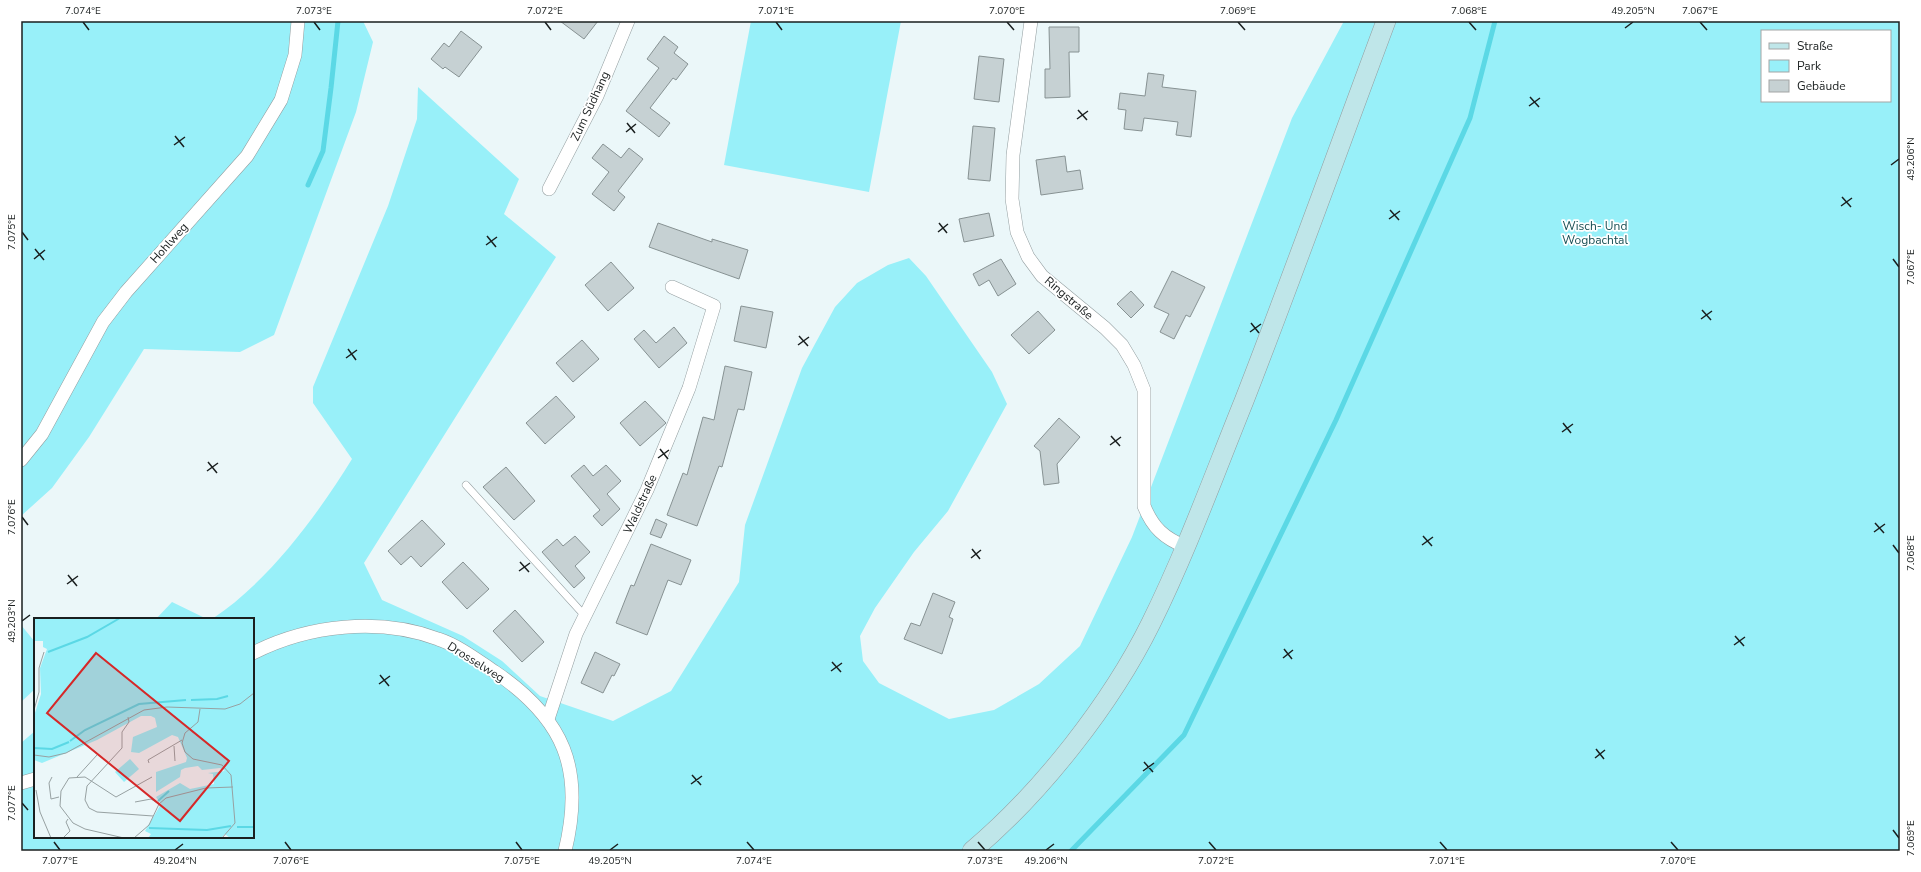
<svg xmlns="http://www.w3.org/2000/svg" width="1921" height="872" font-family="'Nunito Sans',sans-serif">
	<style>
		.green { fill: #98f0f9; fill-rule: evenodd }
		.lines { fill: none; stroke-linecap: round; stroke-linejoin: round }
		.stream { stroke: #5bd8e5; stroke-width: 5 }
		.building { fill: #c6d1d3; stroke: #879293 }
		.lane-casing { stroke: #939ea0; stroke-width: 8 }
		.street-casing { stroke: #939ea0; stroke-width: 14 }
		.secondary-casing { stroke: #939ea0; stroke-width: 20 }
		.lane { stroke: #fff; stroke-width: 7 }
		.street { stroke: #fff; stroke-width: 13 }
		.secondary { stroke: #bfe6e9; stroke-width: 19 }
		.ticks { fill: none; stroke: #1a1f1f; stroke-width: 1.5 }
		.labels { text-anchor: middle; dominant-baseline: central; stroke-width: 3.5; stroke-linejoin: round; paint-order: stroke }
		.street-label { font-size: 12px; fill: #1a1f1f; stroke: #fff }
		.park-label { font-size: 12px; fill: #184f54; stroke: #fff }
		.inset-river { fill: none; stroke: #5bd8e5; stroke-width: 2 }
		.inset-road { fill: none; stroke: #97a1a2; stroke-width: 1 }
		.view { fill: #d62828; fill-opacity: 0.15; stroke: #d62828; stroke-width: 2 }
		.inset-edge { fill: none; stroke: #1a1f1f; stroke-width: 2 }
		.neatline { fill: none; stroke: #1a1f1f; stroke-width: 1.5 }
		.ticks-label { font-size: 10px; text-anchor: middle; fill: #1a1f1f }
	</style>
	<rect width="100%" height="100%" fill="#ebf7f9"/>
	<g class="green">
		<path d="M21,21H363L373,42L356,112L274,335L240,352L144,349L89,437L52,488L21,516Z"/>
		<path d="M751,21H901L869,192L724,165Z"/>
		<path d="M1344,21H1900V851H21V743L35,731V837H253V619H212C269,581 316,517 352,459L313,403V387L388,206L417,119L418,87L519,179L504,214L556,257L364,563L382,600L463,636L502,661L540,696L613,721L671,691L739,582L745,525L802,368L835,307L857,283L888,265L909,258L926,276L992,372L1007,404L948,511L914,552L875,608L860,636L863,661L879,683L949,719L994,710L1039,684L1080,646L1132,537L1292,118ZM1762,31H1890V101H1762Z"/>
		<path d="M172,602L207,619H156Z"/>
		<path d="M21,625L35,642V689L21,702Z"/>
	</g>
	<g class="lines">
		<g class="stream">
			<path d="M308,185L323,151L331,88L338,21"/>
			<path d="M1071,851L1184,735L1336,420L1470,118L1495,21"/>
		</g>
	</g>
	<g class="building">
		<path d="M560,21H598L584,39Z"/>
		<path d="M1049,27H1079V52H1069L1070,97L1045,98V69H1050Z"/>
		<path d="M461,31L482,47L459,77L445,67L443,69L431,59L444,43L449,47Z"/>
		<path d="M664,36L678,47L674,53L688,64L676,80L673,78L650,108L670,123L659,137L626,111L659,68L647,59Z"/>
		<path d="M979,56L1004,59L999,102L974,99Z"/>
		<path d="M1148,73L1164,75L1162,87L1196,91L1191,137L1176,135L1178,122L1144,118L1142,131L1124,129L1126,110L1118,109L1120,93L1145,96Z"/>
		<path d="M973,126L995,128L990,181L968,179Z"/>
		<path d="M603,144L621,158L629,148L643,159L618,191L625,197L614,211L592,194L609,172L592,158Z"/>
		<path d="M1065,156L1067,172L1080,170L1083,189L1041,195L1036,160Z"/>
		<path d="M989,213L994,236L964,242L959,219Z"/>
		<path d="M658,223L712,242V239L748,250L739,279L649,247Z"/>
		<path d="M1001,259L1016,284L998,296L989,280L979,286L973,274Z"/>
		<path d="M611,262L634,288L608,311L585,285Z"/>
		<path d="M1172,271L1205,287L1190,317L1186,315L1174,339L1160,332L1169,314L1154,307Z"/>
		<path d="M1131,291L1144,305L1131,318L1117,304Z"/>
		<path d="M741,306L773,312L766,348L734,341Z"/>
		<path d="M1038,311L1055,330L1029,354L1011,335Z"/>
		<path d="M674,327L687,343L659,368L634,339L644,330L656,343Z"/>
		<path d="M582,340L599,359L573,382L556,363Z"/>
		<path d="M725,366L752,372L744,410L738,409L722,467L719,466L697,526L667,515L683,473L687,475L703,417L714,420Z"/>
		<path d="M556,396L575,417L545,444L526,423Z"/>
		<path d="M645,401L666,423L640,446L620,423Z"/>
		<path d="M1059,418L1080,437L1057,464L1059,483L1044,485L1040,451L1034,446Z"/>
		<path d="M584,465L593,476L606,465L621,481L607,494L620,509L602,526L593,516L600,510L571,476Z"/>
		<path d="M506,467L535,501L514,520L483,487Z"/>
		<path d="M656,519L667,524L661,538L650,534Z"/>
		<path d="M422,520L445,544L421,567L411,556L401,565L388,551Z"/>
		<path d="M575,536L590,552L575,566L585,578L574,588L542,552L557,539L563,546Z"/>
		<path d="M651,544L691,560L681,585L668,580L647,635L616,623L631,585L634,586Z"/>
		<path d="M463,562L489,589L467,609L442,582Z"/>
		<path d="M933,593L955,602L949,617L953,619L942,654L904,639L911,623L920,626Z"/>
		<path d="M515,610L544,642L522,662L493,631Z"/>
		<path d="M595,652L620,664L614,676L612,675L603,693L581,683Z"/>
	</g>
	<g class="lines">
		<defs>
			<path id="lane" d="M466,485L585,616"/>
			<g id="street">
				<path d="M1031,21L1013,155L1012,199L1017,232L1028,257L1042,276L1105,328L1122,345L1134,365L1144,390V506C1153,528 1164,538 1186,547"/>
				<path d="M549,189L597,96L628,21"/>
				<path d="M21,460L42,434L103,322L126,292L247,156L281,100L295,55L298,21"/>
				<path d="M253,653C308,625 379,617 438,639C459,646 477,660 495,672C564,719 585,769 565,851"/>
				<path d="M548,719L576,634L647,490L689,388L714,306L672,287"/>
				<path d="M21,783L35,779"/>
			</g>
			<path id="secondary" d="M972,851C1041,793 1111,704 1151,623C1187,550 1214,475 1244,401C1293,275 1339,147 1386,21"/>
		</defs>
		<use href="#lane" class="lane-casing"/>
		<use href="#street" class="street-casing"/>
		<use href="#secondary" class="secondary-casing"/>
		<use href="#lane" class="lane"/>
		<use href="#street" class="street"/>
		<use href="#secondary" class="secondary"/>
	</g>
	<path class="ticks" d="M83,22L89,30M314,22L320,30M545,22L551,30M776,22L782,30M1007,22L1014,30M1238,22L1245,30M1469,22L1476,30M1700,22L1707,30M1625,28L1633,22M1530,97L1539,107M1529,106L1540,98M1078,110L1087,120M1077,119L1088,111M627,123L635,133M626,132L636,124M175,136L184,147M174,145L185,137M1891,165L1899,159M1842,197L1851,207M1841,206L1852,198M1390,210L1399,220M1389,219L1400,211M939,223L947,233M22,232L28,240M938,232L948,224M487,236L496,247M486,245L497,237M35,249L44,260M34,259L45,250M1893,259L1899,267M1702,310L1711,320M1701,319L1712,311M1251,323L1259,333M1250,332L1261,324M799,336L808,346M798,345L809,337M348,349L356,360M346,358L357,350M1563,423L1571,433M1562,432L1573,424M1111,436L1120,446M1110,445L1121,437M660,449L668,459M658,458L669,450M208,462L217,473M207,471L218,463M22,517L28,525M1875,523L1884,533M1874,532L1885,524M1423,536L1432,546M1422,545L1433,537M1893,545L1899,553M972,549L980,559M971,558L981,550M520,562L529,572M519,571L530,563M68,575L77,586M67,584L78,576M22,621L30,615M1735,636L1744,646M1734,645L1745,637M1284,649L1292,659M1283,658L1293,650M832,662L841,672M831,671L842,663M380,675L389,686M379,684L390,676M1596,749L1604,759M1595,758L1605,750M1144,762L1153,772M1143,771L1154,763M692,775L701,785M691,784L702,776M22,803L28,810M1893,830L1899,838M54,842L60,850M285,842L291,850M516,842L522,850M747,842L754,850M978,842L985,850M1209,842L1216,850M1440,842L1447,850M1671,842L1678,850M175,850L183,844M610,850L618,844M1046,850L1054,844"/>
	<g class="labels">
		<g class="street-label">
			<text transform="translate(590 106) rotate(-65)">Zum Südhang</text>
			<text transform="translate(169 243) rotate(-48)">Hohlweg</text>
			<text transform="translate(1069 298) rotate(40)">Ringstraße</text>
			<text transform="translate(640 504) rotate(-65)">Waldstraße</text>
			<text transform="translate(476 662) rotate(32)">Drosselweg</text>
		</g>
		<g class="park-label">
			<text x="1595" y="226">Wisch- Und<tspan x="1595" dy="14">Wogbachtal</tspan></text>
		</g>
	</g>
	<g transform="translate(34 618)">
		<rect width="220" height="220" fill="#ebf7f9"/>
		<path d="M0,0H220V220H196L191,216L187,220H114L117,216L111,213L127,186L122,179L146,165L156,171L180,166L179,156L174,155L191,153L186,150L168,152L164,148L151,150L147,152L146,159L122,174V154L152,144L153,140L144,119L138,117L105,135L97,134L99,119L123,109L121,100L117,98H107L63,122L8,145L0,142V98L7,76L6,50L13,31L9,29V23H0ZM96,141L105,151L90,164L81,154Z" fill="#98f0f9"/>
		<path class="inset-river" d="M14,34L53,19L86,0M157,82L183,81L194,78M36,123L51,112L105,86L152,82M0,130L18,131L35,124M124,183L135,173M203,209H220M115,210L173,212L197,208"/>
		<path class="inset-road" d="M166,91L164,104L151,115L148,125L151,134L159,141L188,147L197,157L201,205L188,220M0,92L5,74V50L10,34M94,99L95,104L88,114V130L53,168L51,182L55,190L63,194L119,198M140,128L141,143M0,137L15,139L32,135L110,92L133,89L191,91L206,86L220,75M115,145L114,142L148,122M18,159L15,165L17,181L25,179M43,159L63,137M2,172L6,194L17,220M101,184L117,181L125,186M29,220L36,213L32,204L34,201M90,220L51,211L39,205L26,188L27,173L35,160L51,159L82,179L118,159M100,220L115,207L125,186L132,180L172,170L199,169"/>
		<path class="view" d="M62,35L195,143L146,203L13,95Z"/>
		<rect width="220" height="220" class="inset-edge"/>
	</g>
	<rect width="1921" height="872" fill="none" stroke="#ffffff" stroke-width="44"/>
	<rect x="1761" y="30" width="130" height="72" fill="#ffffff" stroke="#a3a5a5"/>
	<rect x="1769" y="43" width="20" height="6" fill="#bfe6e9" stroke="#a3a5a5"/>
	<text x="1797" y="50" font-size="12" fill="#1a1f1f">Straße</text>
	<rect x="1769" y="60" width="20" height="12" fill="#98f0f9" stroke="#a3a5a5"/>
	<text x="1797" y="70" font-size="12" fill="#1a1f1f">Park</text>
	<rect x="1769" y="80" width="20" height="12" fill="#c6d1d3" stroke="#a3a5a5"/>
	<text x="1797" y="90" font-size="12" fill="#1a1f1f">Gebäude</text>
	<rect x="22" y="22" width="1877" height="828" class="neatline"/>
	<g class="ticks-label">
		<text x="83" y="14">7.074°E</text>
		<text x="314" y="14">7.073°E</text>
		<text x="545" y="14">7.072°E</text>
		<text x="776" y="14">7.071°E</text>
		<text x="1007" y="14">7.070°E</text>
		<text x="1238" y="14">7.069°E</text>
		<text x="1469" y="14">7.068°E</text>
		<text x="1633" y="14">49.205°N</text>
		<text x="1700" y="14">7.067°E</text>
		<text transform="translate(1910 159) rotate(-90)" y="4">49.206°N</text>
		<text transform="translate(11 232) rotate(-90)" y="4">7.075°E</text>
		<text transform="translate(1910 267) rotate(-90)" y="4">7.067°E</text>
		<text transform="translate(11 517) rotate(-90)" y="4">7.076°E</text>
		<text transform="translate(1910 553) rotate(-90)" y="4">7.068°E</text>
		<text transform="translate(11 621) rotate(-90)" y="4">49.203°N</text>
		<text transform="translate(11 803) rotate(-90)" y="4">7.077°E</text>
		<text transform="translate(1910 838) rotate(-90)" y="4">7.069°E</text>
		<text x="60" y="864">7.077°E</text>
		<text x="175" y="864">49.204°N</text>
		<text x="291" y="864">7.076°E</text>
		<text x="522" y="864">7.075°E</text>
		<text x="610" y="864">49.205°N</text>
		<text x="754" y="864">7.074°E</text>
		<text x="985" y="864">7.073°E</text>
		<text x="1046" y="864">49.206°N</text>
		<text x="1216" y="864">7.072°E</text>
		<text x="1447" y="864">7.071°E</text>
		<text x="1678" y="864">7.070°E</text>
	</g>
</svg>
